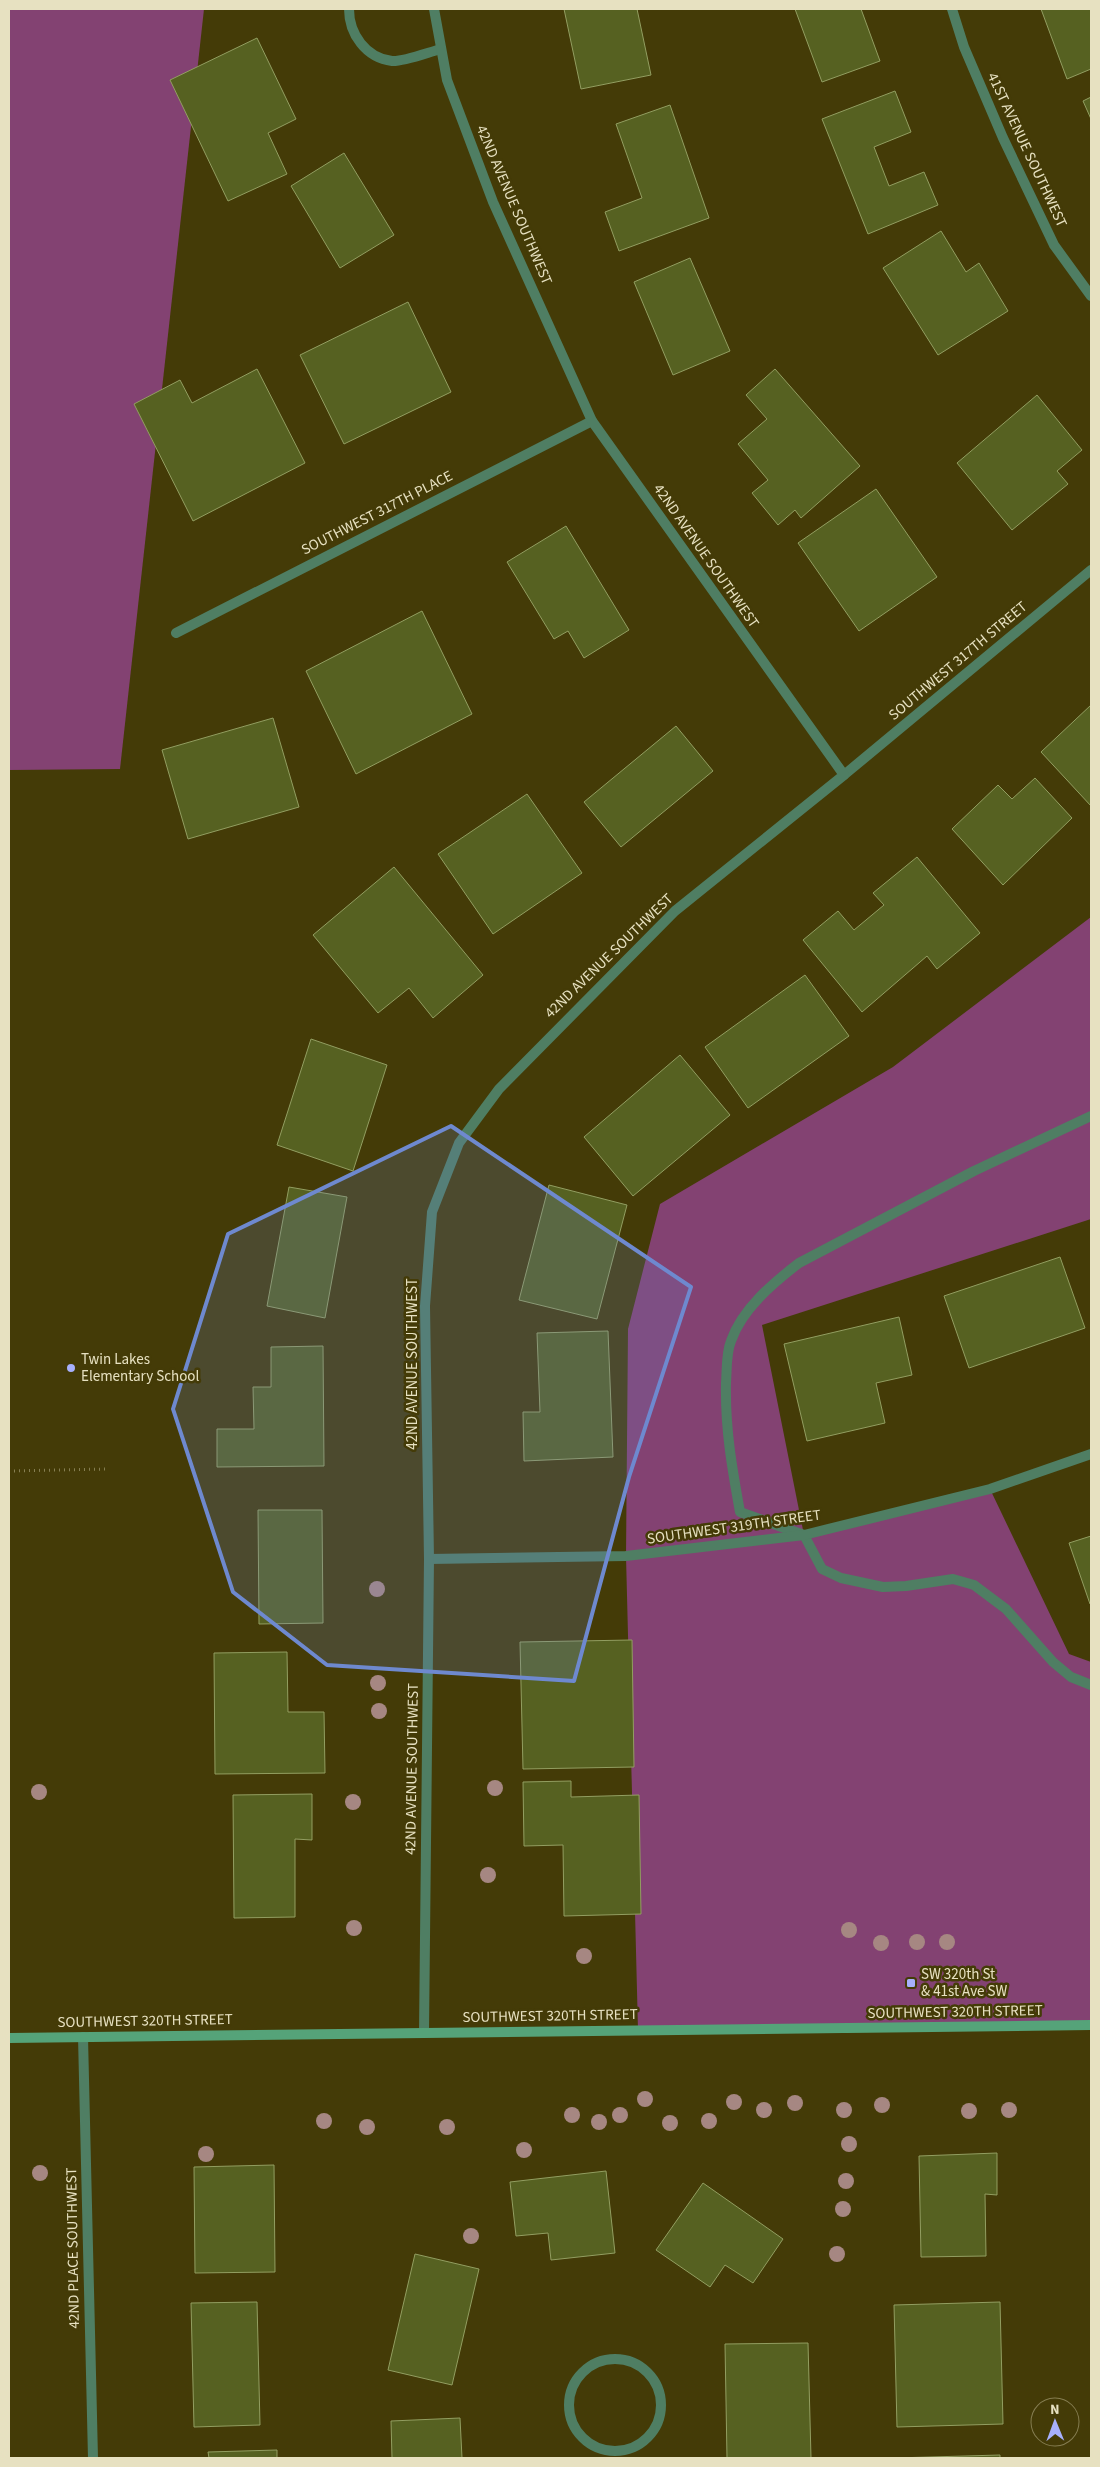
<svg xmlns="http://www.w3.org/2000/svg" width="1100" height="2467" font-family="'Source Sans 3',sans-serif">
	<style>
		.green { fill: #834272 }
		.building { fill: #566121; stroke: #929e61 }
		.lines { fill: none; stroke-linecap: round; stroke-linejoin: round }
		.path { stroke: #867e52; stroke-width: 3; stroke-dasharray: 1 4; stroke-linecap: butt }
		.service { stroke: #4f7e63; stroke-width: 10 }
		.minor { stroke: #4f7e63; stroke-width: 10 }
		.secondary { stroke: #55a379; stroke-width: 10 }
		.tree { fill: #a68782 }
		.marked { fill: #6e89cf; fill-opacity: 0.2; stroke: #6e89cf; stroke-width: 4; stroke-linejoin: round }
		.poi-dot { fill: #a7b0fc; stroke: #443b07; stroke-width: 2 }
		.labels { text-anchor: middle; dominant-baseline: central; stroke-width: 5; stroke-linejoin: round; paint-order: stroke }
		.street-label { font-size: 15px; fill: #e7e1c1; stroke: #443b07 }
		.poi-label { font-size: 15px; fill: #e7e1c1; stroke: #443b07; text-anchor: start }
	</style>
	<rect width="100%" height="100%" fill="#443b07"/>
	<g class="green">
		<path d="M9,9H204L120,769L9,770Z"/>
		<path d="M1091,917V1219L762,1325L804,1535L990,1489L1069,1654L1091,1662V2025L638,2030L626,1556L628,1329L660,1204L893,1067Z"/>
	</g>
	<g class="building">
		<path d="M564,9H637L651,75L581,89Z"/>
		<path d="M795,9H861L880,61L822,82Z"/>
		<path d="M1041,9H1091V69L1067,79Z"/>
		<path d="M257,38L296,119L268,133L287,174L228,201L170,80Z"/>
		<path d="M895,91L911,132L874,147L889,186L924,172L938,205L868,234L822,119Z"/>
		<path d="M1091,97V119L1083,101Z"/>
		<path d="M670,105L709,218L619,251L605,212L642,198L616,124Z"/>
		<path d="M344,153L394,235L340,268L291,186Z"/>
		<path d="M941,231L966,272L979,263L1008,311L938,355L883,268Z"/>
		<path d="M690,258L730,351L673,375L634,282Z"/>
		<path d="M408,302L451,392L344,444L300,355Z"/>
		<path d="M257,369L305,463L193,521L134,404L180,380L192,403Z"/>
		<path d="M775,369L860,466L801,518L795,510L778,525L752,493L768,480L738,444L767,419L746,395Z"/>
		<path d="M1037,395L1082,450L1057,471L1068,484L1012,530L957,463Z"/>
		<path d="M876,489L937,577L859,631L798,543Z"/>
		<path d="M566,526L629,630L584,658L568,631L554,639L507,562Z"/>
		<path d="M422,611L472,714L356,774L306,671Z"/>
		<path d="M1091,705V806L1041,752Z"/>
		<path d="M273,718L299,807L188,839L162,750Z"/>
		<path d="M676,726L713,771L621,847L584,802Z"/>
		<path d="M1035,778L1072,818L1003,885L952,829L998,785L1012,799Z"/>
		<path d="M527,794L582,873L493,934L438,854Z"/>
		<path d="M917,857L980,933L937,969L927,956L862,1012L803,940L838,911L854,930L884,905L873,893Z"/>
		<path d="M394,867L483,975L433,1018L409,988L378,1013L313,935Z"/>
		<path d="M805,975L849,1036L748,1108L705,1047Z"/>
		<path d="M311,1039L387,1065L353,1171L277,1145Z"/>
		<path d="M680,1055L730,1115L633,1196L584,1137Z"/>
		<path d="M549,1185L627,1205L597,1319L519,1300Z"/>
		<path d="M289,1187L347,1197L325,1318L267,1306Z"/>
		<path d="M1060,1257L1085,1328L969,1368L944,1296Z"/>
		<path d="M899,1317L912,1375L876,1383L885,1423L807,1441L784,1344Z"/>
		<path d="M608,1331L613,1457L524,1461L523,1412H540L537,1333Z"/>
		<path d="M323,1346L324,1466L217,1467V1429H254L253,1387H271V1347Z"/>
		<path d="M258,1510H322L323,1623L259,1624Z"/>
		<path d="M1091,1536V1604H1090L1069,1543Z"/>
		<path d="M632,1640L634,1767L523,1769L520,1642Z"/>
		<path d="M287,1652L288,1712H324L325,1773L215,1774L214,1653Z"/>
		<path d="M571,1781V1797L639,1795L641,1914L564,1916L563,1845L524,1846L523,1782Z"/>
		<path d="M312,1794V1840L295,1839V1917L234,1918L233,1795Z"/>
		<path d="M997,2153V2195L985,2194L986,2256L921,2257L919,2156Z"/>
		<path d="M274,2165L275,2272L195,2273L194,2167Z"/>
		<path d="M606,2171L615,2253L551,2260L548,2233L516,2236L510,2182Z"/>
		<path d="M703,2183L783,2239L753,2283L725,2265L710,2287L656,2250Z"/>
		<path d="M415,2254L479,2269L452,2385L388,2370Z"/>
		<path d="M257,2302L260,2425L194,2427L191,2303Z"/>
		<path d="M1000,2302L1003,2424L897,2427L894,2305Z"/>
		<path d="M808,2343L811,2458H727L725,2344Z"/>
		<path d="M460,2418L462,2458H392L391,2421Z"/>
		<path d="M277,2450V2458H209L208,2452Z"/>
		<path d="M1000,2455V2458H894Z"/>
	</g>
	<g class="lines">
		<path class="path" d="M9,1471L107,1469"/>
		<path class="service" d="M1091,1116L974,1171L799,1263C773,1283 742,1309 731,1341C726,1353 727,1369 726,1383C725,1428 732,1468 740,1512L804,1535L822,1569L841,1578L883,1587L906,1586L953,1579L974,1585L1006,1609L1053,1662L1071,1677L1091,1685"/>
		<g class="minor">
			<path d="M349,9C349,34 366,58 392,61C403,62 429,52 441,49"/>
			<path d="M952,9L964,47L1003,138L1054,245L1091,296"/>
			<path d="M176,633L592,421"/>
			<path d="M844,775L1091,570"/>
			<path d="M429,1559L626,1556L804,1535L990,1489L1091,1454"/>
			<path d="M424,2032L429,1559L425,1306L432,1212L459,1143L499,1089L675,911L844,775L592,421L493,202L447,80L434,9"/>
			<path d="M83,2037L93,2458"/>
			<circle cx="615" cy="2405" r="46"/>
		</g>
		<path class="secondary" d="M9,2038L1091,2025"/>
	</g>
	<g class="tree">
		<circle cx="377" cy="1589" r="8"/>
		<circle cx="378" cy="1683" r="8"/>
		<circle cx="379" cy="1711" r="8"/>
		<circle cx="495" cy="1788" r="8"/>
		<circle cx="39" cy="1792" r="8"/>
		<circle cx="353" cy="1802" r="8"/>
		<circle cx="488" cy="1875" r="8"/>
		<circle cx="354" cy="1928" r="8"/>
		<circle cx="849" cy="1930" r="8"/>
		<circle cx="917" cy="1942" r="8"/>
		<circle cx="947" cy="1942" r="8"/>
		<circle cx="881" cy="1943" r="8"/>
		<circle cx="584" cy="1956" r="8"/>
		<circle cx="645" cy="2099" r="8"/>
		<circle cx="734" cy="2102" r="8"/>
		<circle cx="795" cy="2103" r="8"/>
		<circle cx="882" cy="2105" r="8"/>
		<circle cx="764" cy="2110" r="8"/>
		<circle cx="844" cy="2110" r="8"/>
		<circle cx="1009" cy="2110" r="8"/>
		<circle cx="969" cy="2111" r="8"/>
		<circle cx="572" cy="2115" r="8"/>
		<circle cx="620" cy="2115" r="8"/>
		<circle cx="324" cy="2121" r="8"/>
		<circle cx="709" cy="2121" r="8"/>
		<circle cx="599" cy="2122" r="8"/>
		<circle cx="670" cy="2123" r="8"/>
		<circle cx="367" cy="2127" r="8"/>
		<circle cx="447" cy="2127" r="8"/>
		<circle cx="849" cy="2144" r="8"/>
		<circle cx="524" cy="2150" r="8"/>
		<circle cx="206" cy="2154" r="8"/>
		<circle cx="40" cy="2173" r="8"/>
		<circle cx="846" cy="2181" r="8"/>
		<circle cx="843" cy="2209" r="8"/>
		<circle cx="471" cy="2236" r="8"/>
		<circle cx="837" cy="2254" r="8"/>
	</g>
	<path class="marked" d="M451,1126L691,1287L629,1477L574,1681L327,1665L233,1592L173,1409L228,1234Z"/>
	<g class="poi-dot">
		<circle cx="71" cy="1368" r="5"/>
		<rect x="906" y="1978" width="10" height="10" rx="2.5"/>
	</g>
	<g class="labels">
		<g class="street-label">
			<text transform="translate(1027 150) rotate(65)">41ST AVENUE SOUTHWEST</text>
			<text transform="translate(514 205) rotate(67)">42ND AVENUE SOUTHWEST</text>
			<text transform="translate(377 513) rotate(-27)">SOUTHWEST 317TH PLACE</text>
			<text transform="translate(706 556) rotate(55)">42ND AVENUE SOUTHWEST</text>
			<text transform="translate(958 661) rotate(-40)">SOUTHWEST 317TH STREET</text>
			<text transform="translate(609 956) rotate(-44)">42ND AVENUE SOUTHWEST</text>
			<text transform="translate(412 1364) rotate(-90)">42ND AVENUE SOUTHWEST</text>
			<text transform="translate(734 1527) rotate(-8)">SOUTHWEST 319TH STREET</text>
			<text transform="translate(412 1769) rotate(-89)">42ND AVENUE SOUTHWEST</text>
			<text transform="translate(955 2012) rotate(-1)">SOUTHWEST 320TH STREET</text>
			<text transform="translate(550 2016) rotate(-1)">SOUTHWEST 320TH STREET</text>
			<text transform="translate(145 2021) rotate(-1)">SOUTHWEST 320TH STREET</text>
			<text transform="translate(73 2248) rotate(-91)">42ND PLACE SOUTHWEST</text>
		</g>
		<g class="poi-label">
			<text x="81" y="1359">Twin Lakes<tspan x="81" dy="17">Elementary School</tspan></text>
			<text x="921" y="1974">SW 320th St<tspan x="921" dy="17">&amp; 41st Ave SW</tspan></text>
		</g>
	</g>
	<rect width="1100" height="2467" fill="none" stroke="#e7e1c1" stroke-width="20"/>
	<g transform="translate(1055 2422) rotate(359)"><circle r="24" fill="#443b07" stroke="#857d51"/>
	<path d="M0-4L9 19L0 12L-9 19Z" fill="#a7b0fc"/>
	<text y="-8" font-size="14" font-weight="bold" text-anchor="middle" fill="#e7e1c1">N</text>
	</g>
</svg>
